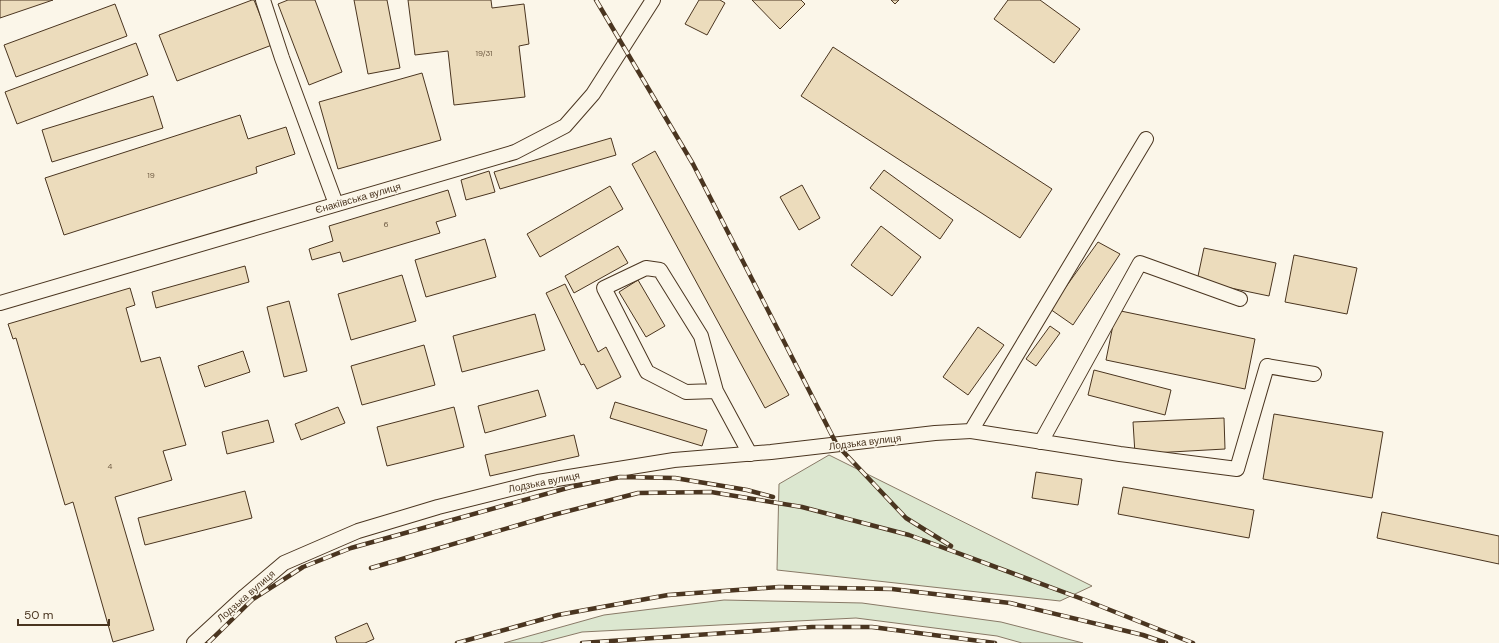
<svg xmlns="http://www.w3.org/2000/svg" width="1499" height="643" font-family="'DM Sans',sans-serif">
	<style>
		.green { fill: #dce7d0; stroke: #887966 }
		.building { fill: #ecdcbc; stroke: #4a3520 }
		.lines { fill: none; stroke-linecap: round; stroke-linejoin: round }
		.minor-casing { stroke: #4a3520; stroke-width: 16 }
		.minor { stroke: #fbf6e9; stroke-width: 14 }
		.rail-casing { stroke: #4a3520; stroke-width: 4.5 }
		.rail { stroke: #fbf6e9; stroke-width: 3; stroke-dasharray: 9; stroke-linecap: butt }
		.labels { text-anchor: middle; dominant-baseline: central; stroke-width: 3; stroke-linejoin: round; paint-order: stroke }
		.number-label { font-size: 8px; fill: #725f47 }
		.street-label { font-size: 10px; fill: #4a3520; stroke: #fbf6e9 }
	</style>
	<rect width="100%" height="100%" fill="#fbf6e9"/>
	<g class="green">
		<path d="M829,455L1092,586L1060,601L777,570L779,484Z"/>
		<path d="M724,600L862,603L1001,622L1083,643H1022L997,636L856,618L582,632L540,643H504L604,615Z"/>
	</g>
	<g class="building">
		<path d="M0,0H53L0,18Z"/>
		<path d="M252,0H254L272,45L177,81L159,35Z"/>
		<path d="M288,0H315L342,72L309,85L278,4Z"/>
		<path d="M354,0H387L400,68L368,74Z"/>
		<path d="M408,0H491L492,8L524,4L529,44L519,46L525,97L454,105L448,51L415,55Z"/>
		<path d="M699,0H720L725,3L707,35L685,24Z"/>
		<path d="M752,0H801L805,4L780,29Z"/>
		<path d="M891,0H899L895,4Z"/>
		<path d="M1008,0H1040L1080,29L1054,63L994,19Z"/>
		<path d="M115,4L127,36L16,77L4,45Z"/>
		<path d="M136,43L148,75L17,124L5,92Z"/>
		<path d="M833,47L1052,189L1020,238L801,96Z"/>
		<path d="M422,73L441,140L338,169L319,102Z"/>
		<path d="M153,96L163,128L52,162L42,130Z"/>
		<path d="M240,115L248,139L286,127L295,154L256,167L257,173L64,235L45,178Z"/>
		<path d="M611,138L616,155L500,189L494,172Z"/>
		<path d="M655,151L789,395L765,408L632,164Z"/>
		<path d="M884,170L953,220L940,239L870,188Z"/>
		<path d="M489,171L495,192L466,200L461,180Z"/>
		<path d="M802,185L820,218L799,230L780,197Z"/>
		<path d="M610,186L623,209L540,257L527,234Z"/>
		<path d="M448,190L456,216L436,222L440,233L343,262L340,252L312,260L309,249L333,241L329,226Z"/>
		<path d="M881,226L921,257L892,296L851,265Z"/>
		<path d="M485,239L496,277L426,297L415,260Z"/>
		<path d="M1098,242L1120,254L1073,325L1050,309Z"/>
		<path d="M618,246L628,263L574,293L565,276Z"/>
		<path d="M1204,248L1276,263L1269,296L1197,281Z"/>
		<path d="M1294,255L1357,268L1347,314L1285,302Z"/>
		<path d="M245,266L249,282L156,308L152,292Z"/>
		<path d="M402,275L416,321L351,340L338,294Z"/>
		<path d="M638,280L665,326L646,337L619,292Z"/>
		<path d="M565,284L598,352L606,347L621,377L597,389L584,364L581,365L546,293Z"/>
		<path d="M130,288L135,305L126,308L141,362L160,357L186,445L163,451L172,480L115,497L154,630L113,642L73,502L65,505L16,338L13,339L8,324Z"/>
		<path d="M289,301L307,371L284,377L267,307Z"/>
		<path d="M1116,310L1255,339L1245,389L1106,360Z"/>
		<path d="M535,314L545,350L462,372L453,336Z"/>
		<path d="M1050,326L1060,333L1036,366L1026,359Z"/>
		<path d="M978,327L1004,345L968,395L943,377Z"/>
		<path d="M424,345L435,385L362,405L351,366Z"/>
		<path d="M243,351L250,372L205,387L198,366Z"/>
		<path d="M1094,370L1171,390L1165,415L1088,395Z"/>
		<path d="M538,390L546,416L485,433L478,406Z"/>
		<path d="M615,402L707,430L702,446L610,418Z"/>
		<path d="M338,407L345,423L301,440L295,424Z"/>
		<path d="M454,407L464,447L387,466L377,427Z"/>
		<path d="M1274,414L1383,432L1372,498L1263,479Z"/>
		<path d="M1224,418L1225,449L1135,454L1133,422Z"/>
		<path d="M268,420L274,442L227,454L222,432Z"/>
		<path d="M574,435L579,456L490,476L485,455Z"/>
		<path d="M1036,472L1082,479L1078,505L1032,498Z"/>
		<path d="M1123,487L1254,510L1249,538L1118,514Z"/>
		<path d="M245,491L252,518L145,545L138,518Z"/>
		<path d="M1382,512L1499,536V564L1377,538Z"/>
		<path d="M367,623L374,639L365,643H337L335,637Z"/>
	</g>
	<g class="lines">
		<defs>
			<g id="minor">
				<path d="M263,0L282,58L336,204"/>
				<path d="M0,303L515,152L565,126L593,94L653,0"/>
				<path d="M716,391L701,336L660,270L646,268L604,288L647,372L686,392L716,391L750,454"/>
				<path d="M971,431L1120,454L1237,469L1267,366L1314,374"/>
				<path d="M1041,442L1140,263L1240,299"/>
				<path d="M194,643L245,596L284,563L358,531L438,507L538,482L674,460L771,452L935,433L971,431L1146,139"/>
			</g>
		</defs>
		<use href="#minor" class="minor-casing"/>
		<use href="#minor" class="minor"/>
		<defs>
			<g id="rail">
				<path d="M596,0L693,164L837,445L906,518L951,546"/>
				<path d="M371,568L553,515L638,493L711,492L802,507L909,535L1085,600L1193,643"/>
				<path d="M208,643L253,599L303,567L351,548L571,487L620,477L675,478L747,490L773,497"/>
				<path d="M457,643L558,615L668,595L779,587L892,589L1010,603L1143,635L1166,643"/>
				<path d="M582,643L812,627H872L995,643"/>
			</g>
		</defs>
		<use href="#rail" class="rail-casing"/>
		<use href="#rail" class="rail"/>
	</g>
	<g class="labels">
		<g class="number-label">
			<text x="484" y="53">19/31</text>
			<text x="151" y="175">19</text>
			<text x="386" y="224">6</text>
			<text x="110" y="466">4</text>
		</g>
		<g class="street-label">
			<text transform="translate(358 198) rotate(-16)">Єнакіївська вулиця</text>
			<text transform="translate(865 442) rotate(-7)">Лодзька вулиця</text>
			<text transform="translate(544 482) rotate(-11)">Лодзька вулиця</text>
			<text transform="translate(246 596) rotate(-41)">Лодзька вулиця</text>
		</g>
	</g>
	<path d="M18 619v6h91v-6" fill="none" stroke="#4a3520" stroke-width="2"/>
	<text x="24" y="619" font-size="12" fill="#4a3520" stroke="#fbf6e9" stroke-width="3" paint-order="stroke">50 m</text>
</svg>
